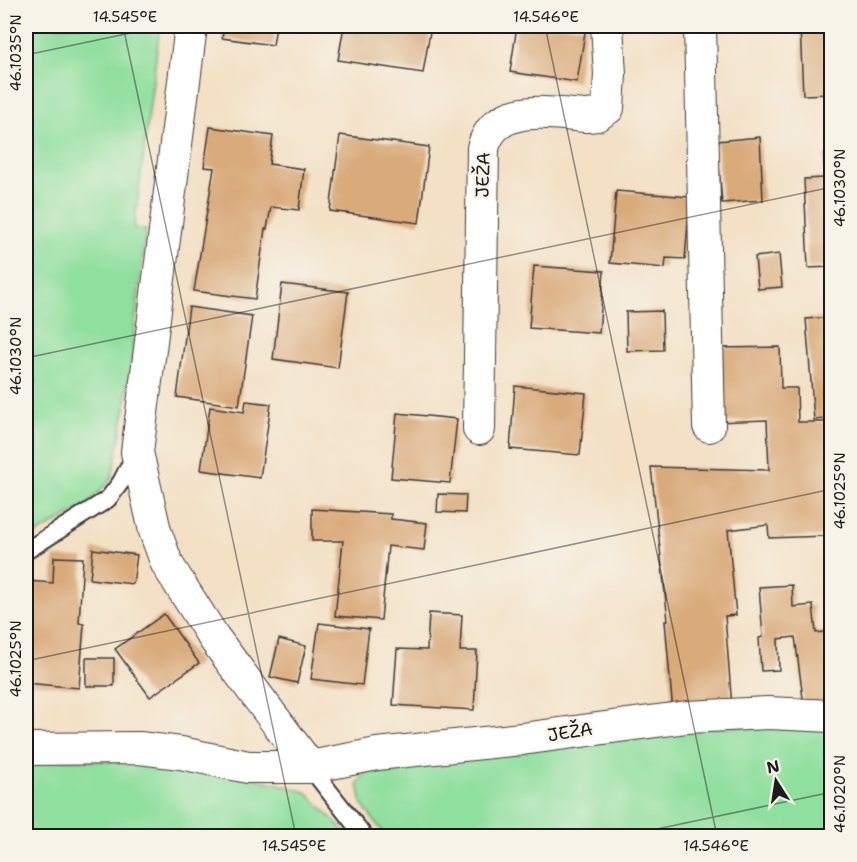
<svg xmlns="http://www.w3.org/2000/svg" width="857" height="862" font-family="'Shantell Sans',sans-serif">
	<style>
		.green { fill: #8fdf9e; stroke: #567e5d; stroke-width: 1.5 }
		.building { fill: #d9aa7a }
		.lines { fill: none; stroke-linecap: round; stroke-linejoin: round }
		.service-casing { stroke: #3c3935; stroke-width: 20 }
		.minor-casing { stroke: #3c3935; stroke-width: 34 }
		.service { stroke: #fff; stroke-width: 16 }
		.minor { stroke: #fff; stroke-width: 32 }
		.ticks { fill: none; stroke: #1c1c1c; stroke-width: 1.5; stroke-opacity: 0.45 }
		.labels { text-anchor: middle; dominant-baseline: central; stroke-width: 4.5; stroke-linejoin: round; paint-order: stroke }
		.street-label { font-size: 18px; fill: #1c1c1c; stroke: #f7f3e8 }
		.neatline { fill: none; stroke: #1c1c1c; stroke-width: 2 }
		.ticks-label { font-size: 15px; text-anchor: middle; fill: #1c1c1c }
	</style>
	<rect width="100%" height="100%" fill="#f7f3e8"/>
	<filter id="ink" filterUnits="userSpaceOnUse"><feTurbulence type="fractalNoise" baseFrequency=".0167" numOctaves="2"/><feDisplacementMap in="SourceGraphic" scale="12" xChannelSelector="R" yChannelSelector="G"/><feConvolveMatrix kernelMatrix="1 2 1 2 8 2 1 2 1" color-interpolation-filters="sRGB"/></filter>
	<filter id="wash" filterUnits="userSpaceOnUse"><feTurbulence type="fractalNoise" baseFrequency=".008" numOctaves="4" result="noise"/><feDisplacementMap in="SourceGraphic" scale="24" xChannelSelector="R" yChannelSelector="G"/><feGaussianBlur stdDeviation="1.35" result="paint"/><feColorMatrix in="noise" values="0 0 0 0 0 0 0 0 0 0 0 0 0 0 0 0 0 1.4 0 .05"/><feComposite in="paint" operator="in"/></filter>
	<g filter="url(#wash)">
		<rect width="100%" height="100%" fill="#f3e0c5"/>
		<g class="green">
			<path d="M26,26H160L134,228L146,230L125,411L112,478L86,506L26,540Z"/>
			<path d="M831,722V836H386L362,805L358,784L367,771L605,733Z"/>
			<path d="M26,758L188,764L279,784L306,792L349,836H26Z"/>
		</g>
		<g id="blocks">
			<g class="building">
				<path d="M224,26H276L273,45L222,38Z"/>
				<path d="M344,26H431L423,73L338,60Z"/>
				<path d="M517,26H586L577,82L510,72Z"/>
				<path d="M800,26H831V94L803,95Z"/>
				<path d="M210,127L273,136L269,164L304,169L299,210L271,207L267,229H265L255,299L194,291L214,168L204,167Z"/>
				<path d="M340,135L429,147L419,223L330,211Z"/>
				<path d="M760,137L763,200L722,203L717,141Z"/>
				<path d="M824,154H831V267L808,268L804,179L825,178Z"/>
				<path d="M616,191L690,197L685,259L666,258L665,268L610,263Z"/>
				<path d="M779,254L782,287L758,289L755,257Z"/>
				<path d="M534,266L604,271L599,333L529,328Z"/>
				<path d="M282,284L348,292L338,368L273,359Z"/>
				<path d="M189,307L252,316L239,406L177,397Z"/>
				<path d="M662,311L663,350L627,351L626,312Z"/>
				<path d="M831,317V418L814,420L806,319Z"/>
				<path d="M780,347L781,388H797L798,422H829L831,468L827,536L769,538L768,525L728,530L736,615L725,616L732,708L673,713L665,621H668L651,467L769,470L767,420L716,422L714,348Z"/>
				<path d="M515,386L586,393L580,455L510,449Z"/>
				<path d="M246,401L271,404L260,478L201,470L210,407L244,412Z"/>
				<path d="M397,413L457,419L450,483L391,478Z"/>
				<path d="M438,494L466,495L465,513L437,512Z"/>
				<path d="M312,509L391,514V519L427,523L424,550L388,546L381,620L335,616L343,541H312Z"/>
				<path d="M93,549L137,555L133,584L90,579Z"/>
				<path d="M54,557L83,558L79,623L84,624L79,688L26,683V581L53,583Z"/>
				<path d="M792,585L793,607L813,605L816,633L831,631V703L804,706L795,637L778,639L779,670L761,671L759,638L763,637L759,587Z"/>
				<path d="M429,613L462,615L460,651H477L474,710L393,705L397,649L427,650Z"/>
				<path d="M164,614L199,663L150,697L115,649Z"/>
				<path d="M319,623L369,629L362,685L311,679Z"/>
				<path d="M279,639L306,646L297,683L270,677Z"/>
				<rect x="86" y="658" width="28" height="28"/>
			</g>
		</g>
	</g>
	<g filter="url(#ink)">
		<use href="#blocks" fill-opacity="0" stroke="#3c3935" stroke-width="1.5"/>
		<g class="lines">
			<defs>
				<g id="service">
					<path d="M26,551L108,499L121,482L135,455"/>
					<path d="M310,767L364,836"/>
				</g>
				<g id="minor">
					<path d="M191,26L137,452L155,531L167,564L214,638L310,767"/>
					<path d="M700,26L709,426"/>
					<path d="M479,429L483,148C496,101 549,114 587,116L597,115L608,108L610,74L607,26"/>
					<path d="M26,749L139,748L181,753L248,767H310L377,754L522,739L687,717L768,713L832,716"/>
				</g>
			</defs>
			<use href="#service" class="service-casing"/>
			<use href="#minor" class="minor-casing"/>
			<use href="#service" class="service"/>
			<use href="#minor" class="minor"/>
		</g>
	</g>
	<path class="ticks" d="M123,26L296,836M545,26L717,836M26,55L164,26M26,358L832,187M26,661L832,489M624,836L832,792"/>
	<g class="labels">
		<g class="street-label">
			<text transform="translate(483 175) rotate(-88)">JEŽA</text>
			<text transform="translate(570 732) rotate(-9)">JEŽA</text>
		</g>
	</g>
	<rect width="857" height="862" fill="none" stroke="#f7f3e8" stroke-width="66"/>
	<g transform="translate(776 781) rotate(348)" stroke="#f7f3e8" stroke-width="4.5" paint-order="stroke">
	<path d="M0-4.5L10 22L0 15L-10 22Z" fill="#1c1c1c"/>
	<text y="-9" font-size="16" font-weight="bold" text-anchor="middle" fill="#1c1c1c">N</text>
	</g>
	<rect x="33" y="33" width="791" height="796" class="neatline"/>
	<g class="ticks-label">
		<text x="125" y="22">14.545°E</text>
		<text x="546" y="22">14.546°E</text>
		<text transform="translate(16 53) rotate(-90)" y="5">46.1035°N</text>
		<text transform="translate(840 188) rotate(-90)" y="5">46.1030°N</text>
		<text transform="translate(16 356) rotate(-90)" y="5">46.1030°N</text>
		<text transform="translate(840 491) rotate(-90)" y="5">46.1025°N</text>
		<text transform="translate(16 659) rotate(-90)" y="5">46.1025°N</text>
		<text transform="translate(840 794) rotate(-90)" y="5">46.1020°N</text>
		<text x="294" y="851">14.545°E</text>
		<text x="716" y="851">14.546°E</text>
	</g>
</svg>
